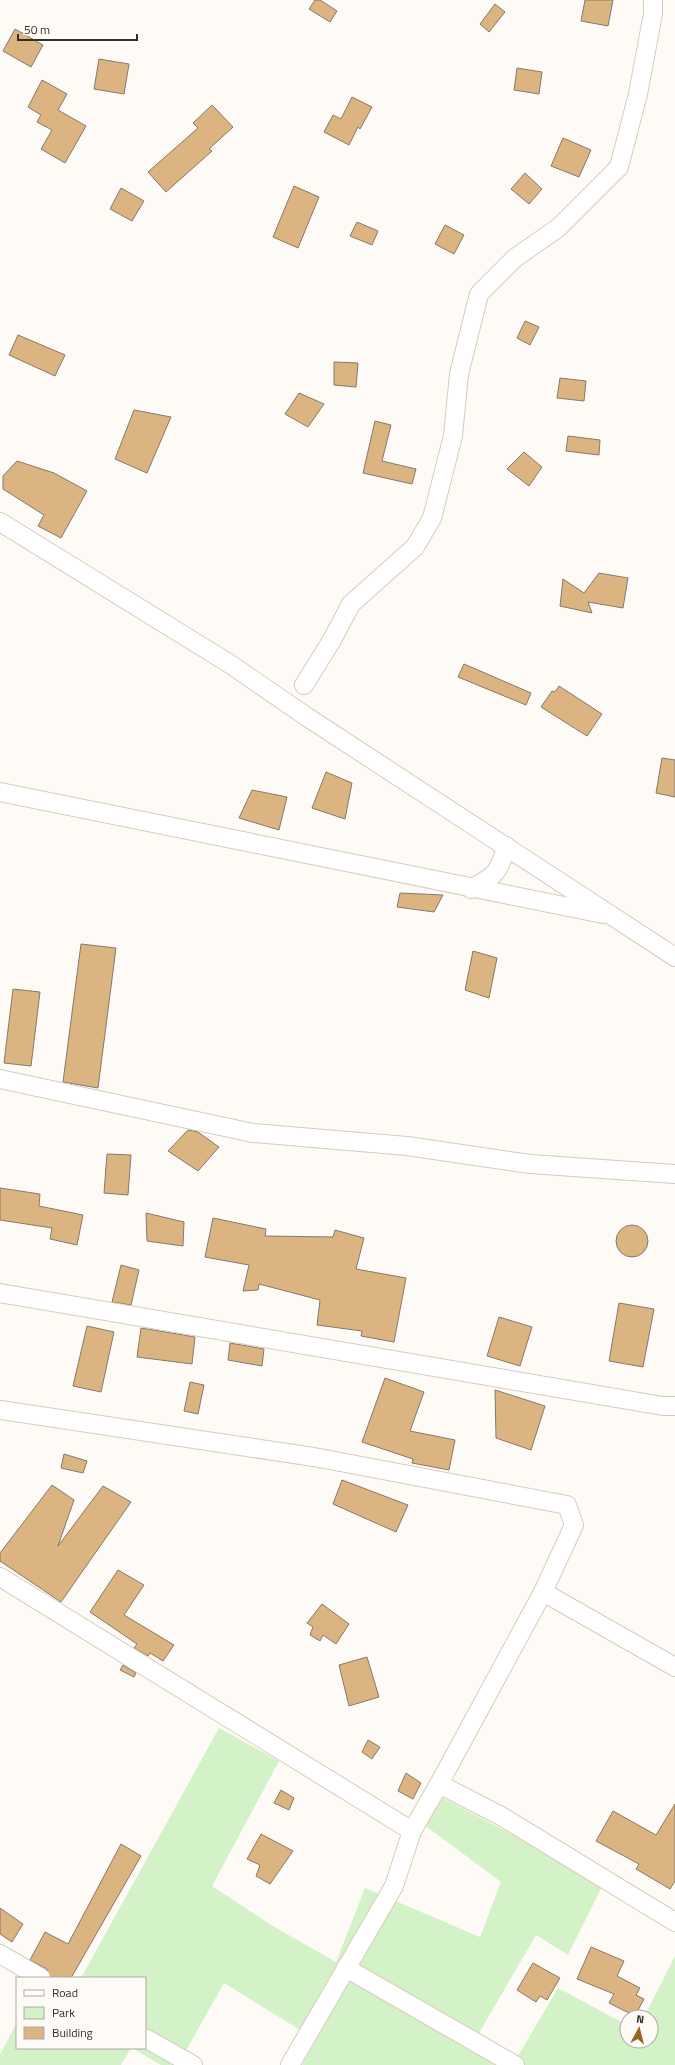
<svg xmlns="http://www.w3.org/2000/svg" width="675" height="2065" font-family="'Titillium Web',sans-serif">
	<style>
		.green { fill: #d3f2c7 }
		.building { fill: #dcb481; stroke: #85796a }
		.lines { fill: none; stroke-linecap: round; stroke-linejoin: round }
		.street-casing { stroke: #d9cbbb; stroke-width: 20 }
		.street { stroke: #fff; stroke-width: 18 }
	</style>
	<rect width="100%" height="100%" fill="#fefbf7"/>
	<g class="green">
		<path d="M219,1728L279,1761L212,1886L271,1925L336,1962L365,1888L480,1937L501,1882L423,1824L443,1798L604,1883L568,1955L536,1935L478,2035L518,2056L558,1988L627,2025V2041H651V2017H644L675,1956V2065H302L316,2040L224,1983L178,2065H161L132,2048H145V1978H81Z"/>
		<path d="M17,2022V2048H131L121,2065H0V2055Z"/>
	</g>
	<g class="building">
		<path d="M315,0H320L337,11L330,22L309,9Z"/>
		<path d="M585,0H613L608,26L581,21Z"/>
		<path d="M495,4L505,12L489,32L480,24Z"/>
		<path d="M15,29L43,45L31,67L3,51Z"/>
		<path d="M99,59L129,64L124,94L94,89Z"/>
		<path d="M517,68L542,72L539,94L514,90Z"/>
		<path d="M42,80L67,94L58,110L86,126L65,163L41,149L52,130L37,122L41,115L28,107Z"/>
		<path d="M352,97L372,107L360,129L358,127L349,145L324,132L333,115L341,119Z"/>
		<path d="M212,105L233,127L209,149L212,151L166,192L148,172L198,128L193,123Z"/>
		<path d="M563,138L591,150L579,177L551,166Z"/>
		<path d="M525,173L542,189L529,204L511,189Z"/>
		<path d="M294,186L319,197L298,248L273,237Z"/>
		<path d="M121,188L144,201L132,221L110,209Z"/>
		<path d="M357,222L378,231L372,245L350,236Z"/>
		<path d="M445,225L464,235L454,254L435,244Z"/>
		<path d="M525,321L539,327L530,345L517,338Z"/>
		<path d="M18,335L65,355L55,376L9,355Z"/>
		<path d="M334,362L358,363L356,387L334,385Z"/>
		<path d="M560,378L586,381L584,401L557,398Z"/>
		<path d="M299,393L324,404L308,427L285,414Z"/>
		<path d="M134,410L171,417L147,473L115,459Z"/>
		<path d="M375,421L391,425L382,461L416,469L412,484L363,473Z"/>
		<path d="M568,436L600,440L599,455L566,451Z"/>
		<path d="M524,452L542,467L529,486L507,469Z"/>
		<path d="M17,461L54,473L87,491L61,538L38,526L44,515L3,489V476Z"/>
		<path d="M599,573L628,578L623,608L588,602L592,613L560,606L563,579L584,593Z"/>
		<path d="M464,664L531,693L526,705L458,677Z"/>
		<path d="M559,686L602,714L587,736L541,707L552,691L555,692Z"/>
		<path d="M662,758L675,760V797L656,793Z"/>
		<path d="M326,772L352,783L345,819L312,808Z"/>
		<path d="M252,790L287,797L279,830L239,818Z"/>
		<path d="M400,893L443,895L434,912L397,907Z"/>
		<path d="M81,944L116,948L98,1088L63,1082Z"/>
		<path d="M473,951L497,958L489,998L465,990Z"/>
		<path d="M13,989L40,992L31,1066L4,1063Z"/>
		<path d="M188,1130L198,1132L219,1147L198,1171L168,1151Z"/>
		<path d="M107,1154L131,1155L128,1195L104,1193Z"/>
		<path d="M0,1188L40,1194L39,1206L83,1215L77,1245L50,1239L52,1228L0,1220Z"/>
		<path d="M146,1213L184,1222L183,1246L147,1241Z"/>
		<path d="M213,1218L266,1229L265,1236L333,1237L335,1230L364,1238L356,1269L406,1278L394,1342L361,1336L362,1331L317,1325L320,1300L259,1284L258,1290L243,1291L249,1265L205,1257Z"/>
		<circle cx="632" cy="1241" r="16"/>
		<path d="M121,1265L139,1270L131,1305L112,1302Z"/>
		<path d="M619,1303L654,1309L643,1367L609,1361Z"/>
		<path d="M499,1317L532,1327L520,1366L487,1356Z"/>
		<path d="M87,1326L114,1332L101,1392L73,1386Z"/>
		<path d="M141,1328L195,1337L192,1364L137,1357Z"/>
		<path d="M230,1343L264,1349L262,1366L228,1360Z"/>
		<path d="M385,1378L424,1392L410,1431L455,1440L449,1470L412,1463L413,1459L362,1442Z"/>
		<path d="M190,1382L204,1385L198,1414L184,1411Z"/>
		<path d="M495,1390L545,1406L531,1450L496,1438Z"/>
		<path d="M64,1454L87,1461L83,1473L61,1468Z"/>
		<path d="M342,1480L408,1505L396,1532L333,1504Z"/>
		<path d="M52,1485L74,1500L58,1546L103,1486L131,1502L61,1602L0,1561V1553Z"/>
		<path d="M118,1570L144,1585L124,1615L174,1645L163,1661L150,1653L148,1656L134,1648L137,1644L90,1612Z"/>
		<path d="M322,1604L349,1624L336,1644L323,1635L320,1641L310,1635L313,1627L307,1623Z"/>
		<path d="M367,1657L379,1697L349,1706L339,1665Z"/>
		<path d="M123,1665L136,1673L134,1677L120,1670Z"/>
		<path d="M368,1740L380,1747L372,1759L362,1752Z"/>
		<path d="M406,1773L421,1783L413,1799L398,1791Z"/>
		<path d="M281,1790L294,1798L289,1810L274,1803Z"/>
		<path d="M675,1804V1881L670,1889L636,1869L639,1864L596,1841L613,1811L656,1835Z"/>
		<path d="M261,1834L293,1851L270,1884L256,1876L260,1865L247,1859Z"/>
		<path d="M121,1844L141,1856L71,1978H51L47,1969L30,1960L45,1932L68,1944Z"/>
		<path d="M0,1908L23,1924L12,1942L0,1934Z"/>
		<path d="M591,1947L624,1961L617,1976L640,1988L636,1995L644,1999L635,2016L609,2003L614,1994L577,1979Z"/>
		<path d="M533,1963L560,1978L547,2000L540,1996L536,2002L517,1990Z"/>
	</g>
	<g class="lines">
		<defs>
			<g id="street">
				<path d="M0,522L230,664L307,717L675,957"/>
				<path d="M304,685L332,640L351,604L415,547L432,518L453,436L459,374L479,294L515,258L558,228L619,167L638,94L653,14V0"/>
				<path d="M0,792L603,914"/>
				<path d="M471,889C495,875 499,874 506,846"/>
				<path d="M0,1079L253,1133L407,1146L530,1164L675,1174"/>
				<path d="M0,1293L663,1406H675"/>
				<path d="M0,1410L314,1457L567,1505L574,1525L543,1592L439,1784L412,1831L394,1886L290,2065"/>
				<path d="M0,1577L412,1831"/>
				<path d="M543,1592L675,1667"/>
				<path d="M439,1784L501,1816L675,1922"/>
				<path d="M0,1954L41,1978"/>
				<path d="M346,1968L515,2065"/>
				<path d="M145,2038L193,2065"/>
			</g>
		</defs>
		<use href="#street" class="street-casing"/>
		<use href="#street" class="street"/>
	</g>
	<rect x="16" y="1977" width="130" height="72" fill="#fefbf7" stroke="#ada9a5"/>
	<rect x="24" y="1990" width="20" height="6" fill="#ffffff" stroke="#ada9a5"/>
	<text x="52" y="1997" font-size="12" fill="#342f29">Road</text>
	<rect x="24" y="2007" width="20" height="12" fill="#d3f2c7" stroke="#ada9a5"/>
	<text x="52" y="2017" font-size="12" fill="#342f29">Park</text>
	<rect x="24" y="2027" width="20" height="12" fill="#dcb481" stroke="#ada9a5"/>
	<text x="52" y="2037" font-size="12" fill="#342f29">Building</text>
	<g transform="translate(639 2029) rotate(7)"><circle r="19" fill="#fefbf7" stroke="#ada9a5"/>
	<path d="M0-3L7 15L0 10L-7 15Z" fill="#9a641d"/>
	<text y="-6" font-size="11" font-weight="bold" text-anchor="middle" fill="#342f29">N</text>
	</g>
	<path d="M18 34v6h119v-6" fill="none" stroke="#342f29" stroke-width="2"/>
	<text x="24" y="34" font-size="12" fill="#342f29" stroke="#fefbf7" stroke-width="3" paint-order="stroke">50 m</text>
</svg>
